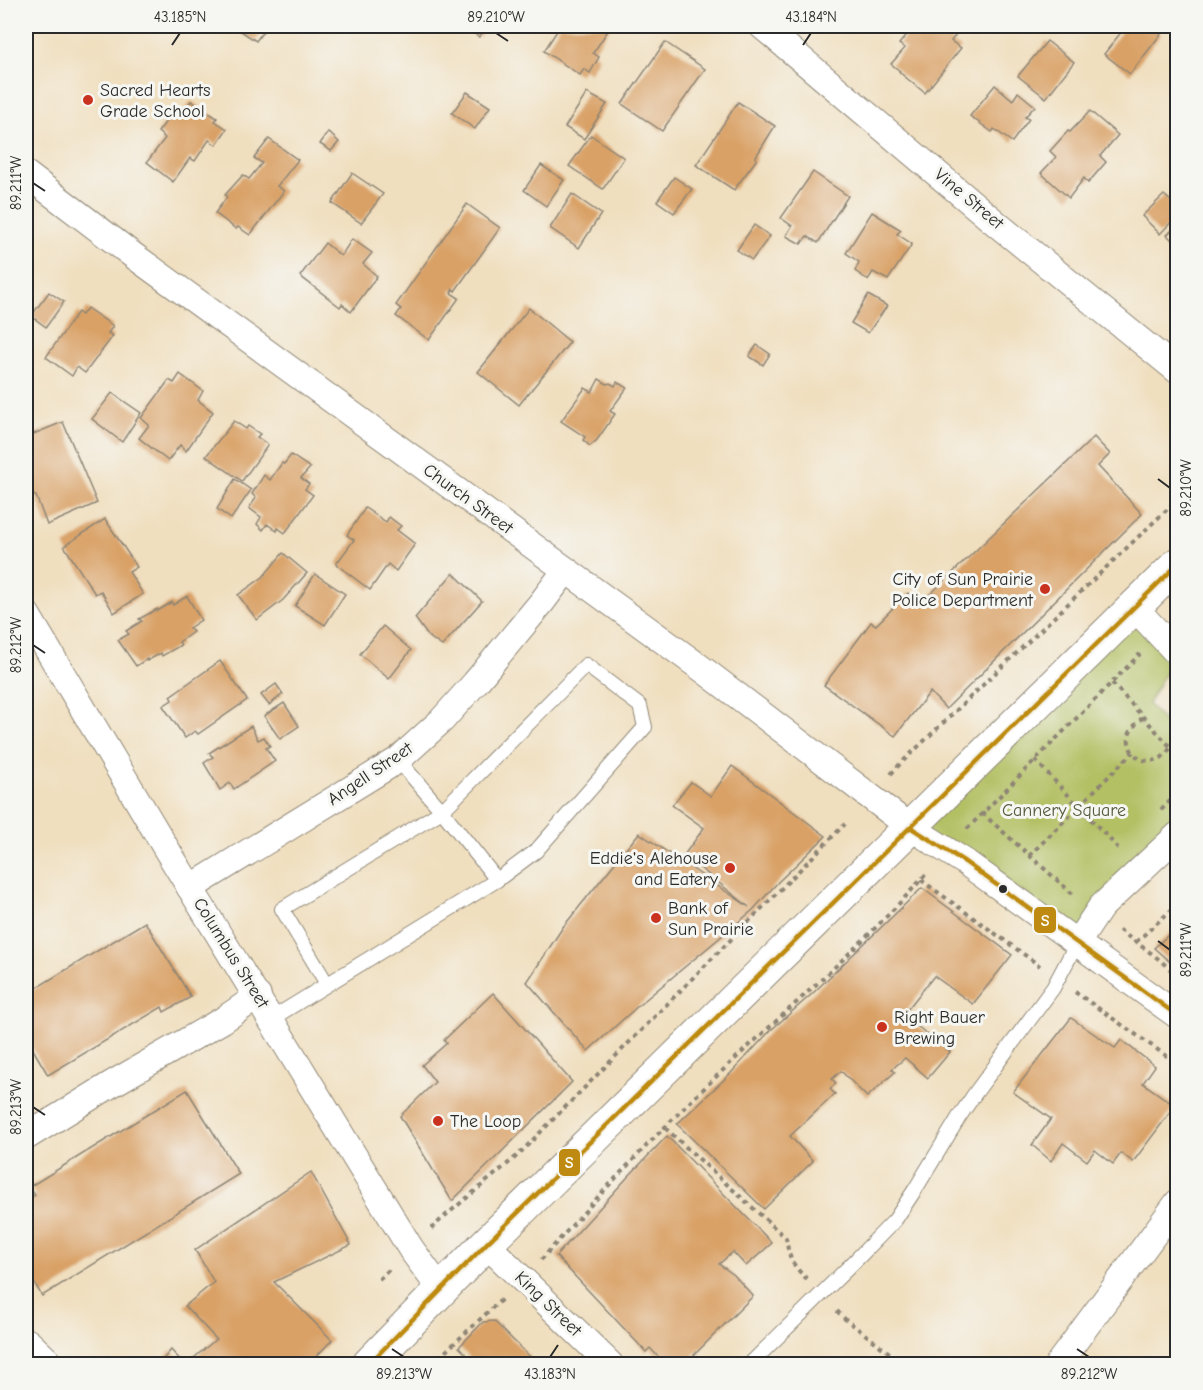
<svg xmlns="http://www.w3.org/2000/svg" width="1203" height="1390" font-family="'Comic Neue',sans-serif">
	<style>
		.green { fill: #b3c063; stroke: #6f7647; stroke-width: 1.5 }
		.building { fill: #d9a166 }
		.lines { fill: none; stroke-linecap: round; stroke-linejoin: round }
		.service-casing { stroke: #8e8575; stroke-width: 16 }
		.minor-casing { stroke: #8e8575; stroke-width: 28 }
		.primary-casing { stroke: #8e8575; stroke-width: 35 }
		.path { stroke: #8e8575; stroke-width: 4; stroke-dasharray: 4.5 4.5; stroke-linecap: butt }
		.service { stroke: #fff; stroke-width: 14 }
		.minor { stroke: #fff; stroke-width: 26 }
		.primary { stroke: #fff; stroke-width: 33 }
		.bus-1-casing { stroke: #f6f6f2; stroke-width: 9 }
		.bus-1 { stroke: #be8a11; stroke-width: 4.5 }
		.ticks { fill: none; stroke: #2b2b2b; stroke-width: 2 }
		.poi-dot { fill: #c8321e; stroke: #f6f6f2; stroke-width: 2 }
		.bus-dot { fill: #2b2b2b; stroke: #f6f6f2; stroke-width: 2 }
		.labels { text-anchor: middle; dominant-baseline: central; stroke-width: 6; stroke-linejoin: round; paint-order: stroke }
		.poi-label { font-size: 18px; fill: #2b2b2b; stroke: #f6f6f2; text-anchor: start }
		.street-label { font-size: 18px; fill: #2b2b2b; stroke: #f6f6f2 }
		.park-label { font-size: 18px; fill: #54583c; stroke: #f6f6f2 }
		.line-badge { stroke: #f6f6f2; stroke-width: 2 }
		.badge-label { font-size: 16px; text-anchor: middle; font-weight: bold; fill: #fff }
		.neatline { fill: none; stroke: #2b2b2b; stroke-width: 2 }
		.ticks-label { font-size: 15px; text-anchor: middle; fill: #2b2b2b }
	</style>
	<rect width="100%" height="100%" fill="#f6f6f2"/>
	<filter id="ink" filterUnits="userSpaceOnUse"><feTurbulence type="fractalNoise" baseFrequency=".0167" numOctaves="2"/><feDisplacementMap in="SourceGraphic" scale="12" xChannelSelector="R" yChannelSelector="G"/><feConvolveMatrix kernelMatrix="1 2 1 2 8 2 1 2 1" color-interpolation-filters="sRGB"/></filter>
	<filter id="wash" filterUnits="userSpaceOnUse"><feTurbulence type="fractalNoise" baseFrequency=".008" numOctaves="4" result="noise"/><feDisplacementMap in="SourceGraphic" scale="24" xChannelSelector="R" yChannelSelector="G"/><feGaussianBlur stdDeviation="1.35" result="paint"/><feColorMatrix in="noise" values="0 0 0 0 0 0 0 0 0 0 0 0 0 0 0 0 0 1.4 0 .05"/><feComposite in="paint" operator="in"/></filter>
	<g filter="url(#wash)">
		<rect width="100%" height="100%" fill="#f0dfbf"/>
		<path class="green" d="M1134,607L1176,653L1148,704L1177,735V835L1077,943L910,827Z"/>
		<g id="blocks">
			<g class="building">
				<path d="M233,26H267L256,41Z"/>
				<path d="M463,26H487L479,37Z"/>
				<path d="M560,26H611L593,53L599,57L590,73L584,69L580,75L544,51Z"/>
				<path d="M914,26H958L961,28L951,41L961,48L925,93L899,72L900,71L891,64L905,48L899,44Z"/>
				<path d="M1126,26H1149L1161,34L1130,74L1104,54Z"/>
				<path d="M1047,41L1074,62L1046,98L1018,76Z"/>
				<path d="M665,42L705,69L662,131L622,104Z"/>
				<path d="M995,85L1013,100L1018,92L1035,106L1025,117L1029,119L1012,142L994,129L992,132L970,116Z"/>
				<path d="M467,92L490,107L475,129L452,113Z"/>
				<path d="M587,93L607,104L584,139L565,127Z"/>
				<path d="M191,101L217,118L215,121L227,129L216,145L209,140L195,161L190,158L173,182L147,162L165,138L158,132L173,112L180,117Z"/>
				<path d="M738,102L775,126L755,158L757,159L734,190L696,165Z"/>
				<path d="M1090,111L1118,135L1100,156L1106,162L1088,183L1084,178L1069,198L1041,173L1056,157L1050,151L1068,131L1070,132Z"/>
				<path d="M328,132L339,142L331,151L320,144Z"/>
				<path d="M591,135L624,158L603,189L569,166Z"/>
				<path d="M269,139L298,160L277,186L284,191L250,235L238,227L236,229L215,213L227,197L225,195L243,175L249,179L262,163L254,158Z"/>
				<path d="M541,165L564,180L546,206L524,190Z"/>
				<path d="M813,172L848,196L818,243L807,236L801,244L786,236L792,226L781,218Z"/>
				<path d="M352,173L383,194L361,223L332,203Z"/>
				<path d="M674,177L692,189L674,213L657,201Z"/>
				<path d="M572,194L601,214L579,248L550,228Z"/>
				<path d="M1164,195L1178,207V215L1160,234L1142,216Z"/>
				<path d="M467,204L500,228L455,291L453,289L451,293L459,298L429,340L396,316L401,309L396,305Z"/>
				<path d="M872,212L901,230L897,234L912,244L888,280L873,272L868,280L855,271L859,262L846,253Z"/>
				<path d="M1178,224V246L1167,235Z"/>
				<path d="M754,225L770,236L752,260L737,250Z"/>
				<path d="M352,239L372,253L363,264L377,276L351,312L342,304L340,307L300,276L325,243L341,256Z"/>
				<path d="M49,292L64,302L46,327L31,316Z"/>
				<path d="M868,295L887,306L868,333L851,323Z"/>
				<path d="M87,308L113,326L108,333L113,336L85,373L77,367L72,376L46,357L78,312L82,315Z"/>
				<path d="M529,308L570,342L519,405L478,372Z"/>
				<path d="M757,345L770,354L763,365L749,356Z"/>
				<path d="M180,374L203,391L198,400L213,412L186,451L180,445L168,461L139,438L149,425L141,418L169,380L174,383Z"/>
				<path d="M599,379L607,384L610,383L615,386L617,382L627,388L610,411L615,414L597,440L590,446L583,440L585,437L561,421L585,388L592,392Z"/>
				<path d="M112,393L141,413L122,442L92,419Z"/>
				<path d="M234,421L246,429L248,426L260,434L257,437L268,445L242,481L206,456Z"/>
				<path d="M63,422L97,503L47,525L36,496H34L26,477V437Z"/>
				<path d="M1094,437L1110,454L1098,466L1142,514L946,709L930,692L895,736L824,685L871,622L876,625L908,593L919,605Z"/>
				<path d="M291,455L310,468L301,478L309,484L305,489L313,495L285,533L278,528L277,531L267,524L263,530L257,524L261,517L249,508L256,498L252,494L264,475L270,480L282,463L284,464Z"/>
				<path d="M235,479L251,490L231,519L217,509Z"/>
				<path d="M365,508L386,522L389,517L401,526L397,530L415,544L396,571L388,564L370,590L336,564L354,540L347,535Z"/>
				<path d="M105,519L137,567L129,572L143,594L114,613L101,591L95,594L64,546Z"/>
				<path d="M283,553L307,573L283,600L257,620L238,595L263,577Z"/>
				<path d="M453,573L482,601L442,646L428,636L415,618Z"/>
				<path d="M315,574L345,594L325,625L295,606Z"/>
				<path d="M187,596L201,620L189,628L193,632L179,642L181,645L162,656L161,653L147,661V659L136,666L118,640L129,634L126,631L142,621L139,619L157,609V611L172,602L173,605Z"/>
				<path d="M383,626L411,650L389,679L360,654Z"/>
				<path d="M220,661L247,700L198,734L195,731L185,738L163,706L172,700L170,696Z"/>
				<path d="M276,684L283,694L269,705L261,695Z"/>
				<path d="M284,703L299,726L280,739L264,716Z"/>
				<path d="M251,726L258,740L264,737L270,746L266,748L275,761L234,789L230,783L220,790L204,763L213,757L209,753Z"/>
				<path d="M732,766L826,836L778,882L753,910L639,1005L588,1051L527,982L563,927L639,833L749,907L684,855L704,828L672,805L691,782L711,796Z"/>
				<path d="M922,888L1012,955L973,1004L934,976L903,1015L950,1052L928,1078L905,1058L892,1069L895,1072L867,1097L841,1071L832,1079L836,1083L830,1089L835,1094L790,1136L813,1161L764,1209L677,1124L731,1073L771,1030L812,994Z"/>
				<path d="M145,922L191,997L164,1012L162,1007L48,1075L31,1046L26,1050V989L28,993Z"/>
				<path d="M1178,926V969L1154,948Z"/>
				<path d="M493,993L572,1082L452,1201L400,1116L435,1082L422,1065L447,1043L444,1040Z"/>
				<path d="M1071,1018L1115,1048L1121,1040L1155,1066L1143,1083L1175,1106L1133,1162L1121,1153L1113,1164L1095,1150L1087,1161L1063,1143L1051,1161L1032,1145L1051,1119L1013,1092Z"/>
				<path d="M187,1090L239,1174L42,1296L26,1269V1201L35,1195L29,1187Z"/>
				<path d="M667,1136L772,1243L746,1266L733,1252L719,1264L734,1275L753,1296L685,1364H665L650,1348L646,1352L556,1256L626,1179Z"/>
				<path d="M311,1172L351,1245L274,1282L332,1340L309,1364H187L216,1339L185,1306L214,1282L195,1250Z"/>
				<path d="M494,1321L537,1364H476L459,1347L483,1322Z"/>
				<path d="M171,1350L184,1364H159Z"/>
			</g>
		</g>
	</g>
	<g filter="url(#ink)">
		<use href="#blocks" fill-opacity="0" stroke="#8e8575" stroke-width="1.5"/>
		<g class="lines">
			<defs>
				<g id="service">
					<path d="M398,760L442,811L497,880"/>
					<path d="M271,1019L497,880L536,851L645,727L640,706L586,665L442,811L282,909L327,984"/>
					<path d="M750,1364L855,1261L895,1220L916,1188L959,1117L976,1092L1053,988L1077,943"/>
				</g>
				<g id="minor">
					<path d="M762,26L998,225L1178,371"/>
					<path d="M26,174L134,256L705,671L910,827L965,862L1178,1016"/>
					<path d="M1134,607L1178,654"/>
					<path d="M26,613L167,850L411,1249L441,1290"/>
					<path d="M190,888L398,760L442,720L475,683L542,602L566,570"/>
					<path d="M1077,943L1101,907L1178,835"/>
					<path d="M26,1137L110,1085L223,1020L258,996"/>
					<path d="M486,1244L610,1364"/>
					<path d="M1058,1364L1178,1202"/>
				</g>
				<g id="primary">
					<path d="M26,1345L46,1364"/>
					<path d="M369,1364L486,1244L1178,564"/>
				</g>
			</defs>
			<use href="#service" class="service-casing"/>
			<use href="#minor" class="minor-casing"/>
			<use href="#primary" class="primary-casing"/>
			<g class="path">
				<path d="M1112,683L1178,755"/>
				<path d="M1143,717C1137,723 1131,728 1129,736C1126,754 1145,767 1161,758C1164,756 1168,751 1171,748"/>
				<path d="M1035,760L1120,850"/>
				<path d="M891,774L900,764L1178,499"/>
				<path d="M1161,810L1178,793"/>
				<path d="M982,813L1075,896"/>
				<path d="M967,829L1140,654"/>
				<path d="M1029,856L1133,752"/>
				<path d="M921,880L1040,966"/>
				<path d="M1119,930L1155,956L1178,976"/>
				<path d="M1136,942L1178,904"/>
				<path d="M1075,992L1178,1064"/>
				<path d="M665,1128L786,1238C789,1258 792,1265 807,1279"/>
				<path d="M431,1229L445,1216L517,1156L845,824"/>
				<path d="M541,1260C590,1205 639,1152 691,1101C769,1024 854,956 926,874"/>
				<path d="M379,1279L391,1268"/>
				<path d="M837,1311L845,1319L904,1364"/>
				<path d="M432,1364L502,1299"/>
			</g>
			<use href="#service" class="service"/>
			<use href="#minor" class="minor"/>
			<use href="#primary" class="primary"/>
			<defs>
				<g id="bus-1">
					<path d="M910,827L965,862L1178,1016"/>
					<path d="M369,1364L486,1244L1178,564"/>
				</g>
			</defs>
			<use href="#bus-1" class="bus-1-casing"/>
			<use href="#bus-1" class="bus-1"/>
		</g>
	</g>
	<path class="ticks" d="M496,33L508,41M172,45L180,33M803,45L811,33M33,183L45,191M1158,479L1170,488M33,645L45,653M1158,941L1170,950M33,1107L45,1115M392,1349L404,1357M1077,1349L1089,1357M550,1357L558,1345"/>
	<g class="poi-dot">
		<circle cx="88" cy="100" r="6"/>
		<circle cx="1045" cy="589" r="6"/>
		<circle cx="730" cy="868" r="6"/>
		<circle cx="656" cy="918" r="6"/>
		<circle cx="882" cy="1027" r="6"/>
		<circle cx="438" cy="1121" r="6"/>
	</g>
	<circle class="bus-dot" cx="1003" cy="889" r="5"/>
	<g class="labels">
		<g class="poi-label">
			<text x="100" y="90">Sacred Hearts<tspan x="100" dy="21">Grade School</tspan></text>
			<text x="1033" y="579" text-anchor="end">City of Sun Prairie<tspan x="1033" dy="21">Police Department</tspan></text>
			<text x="718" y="858" text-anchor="end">Eddie's Alehouse<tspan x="718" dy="21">and Eatery</tspan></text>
			<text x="668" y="908">Bank of<tspan x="668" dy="21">Sun Prairie</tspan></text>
			<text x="894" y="1017">Right Bauer<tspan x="894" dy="21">Brewing</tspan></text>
			<text x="450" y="1121">The Loop</text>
		</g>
		<g class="street-label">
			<text transform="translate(969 199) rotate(40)">Vine Street</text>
			<text transform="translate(468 499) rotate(36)">Church Street</text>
			<text transform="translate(370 774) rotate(-34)">Angell Street</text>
			<text transform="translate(231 953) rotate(58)">Columbus Street</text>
			<text transform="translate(548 1304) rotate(44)">King Street</text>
		</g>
		<g class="park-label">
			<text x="1064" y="810">Cannery Square</text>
		</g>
	</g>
	<g class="line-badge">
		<rect x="1033" y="906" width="24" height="28" rx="6" fill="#be8a11"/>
		<rect x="558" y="1148" width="23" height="29" rx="6" fill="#be8a11"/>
	</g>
	<g class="badge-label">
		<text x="1045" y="926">S</text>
		<text x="569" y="1168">S</text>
	</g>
	<rect width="1203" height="1390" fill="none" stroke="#f6f6f2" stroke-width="66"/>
	<rect x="33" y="33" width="1137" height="1324" class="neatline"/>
	<g class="ticks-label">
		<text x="180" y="22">43.185°N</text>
		<text x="496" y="22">89.210°W</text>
		<text x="811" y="22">43.184°N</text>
		<text transform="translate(16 183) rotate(-90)" y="5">89.211°W</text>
		<text transform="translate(1186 488) rotate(-90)" y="5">89.210°W</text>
		<text transform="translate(16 645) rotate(-90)" y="5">89.212°W</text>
		<text transform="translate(1186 950) rotate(-90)" y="5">89.211°W</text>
		<text transform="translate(16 1107) rotate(-90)" y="5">89.213°W</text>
		<text x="404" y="1379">89.213°W</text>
		<text x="550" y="1379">43.183°N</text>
		<text x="1089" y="1379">89.212°W</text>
	</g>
</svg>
